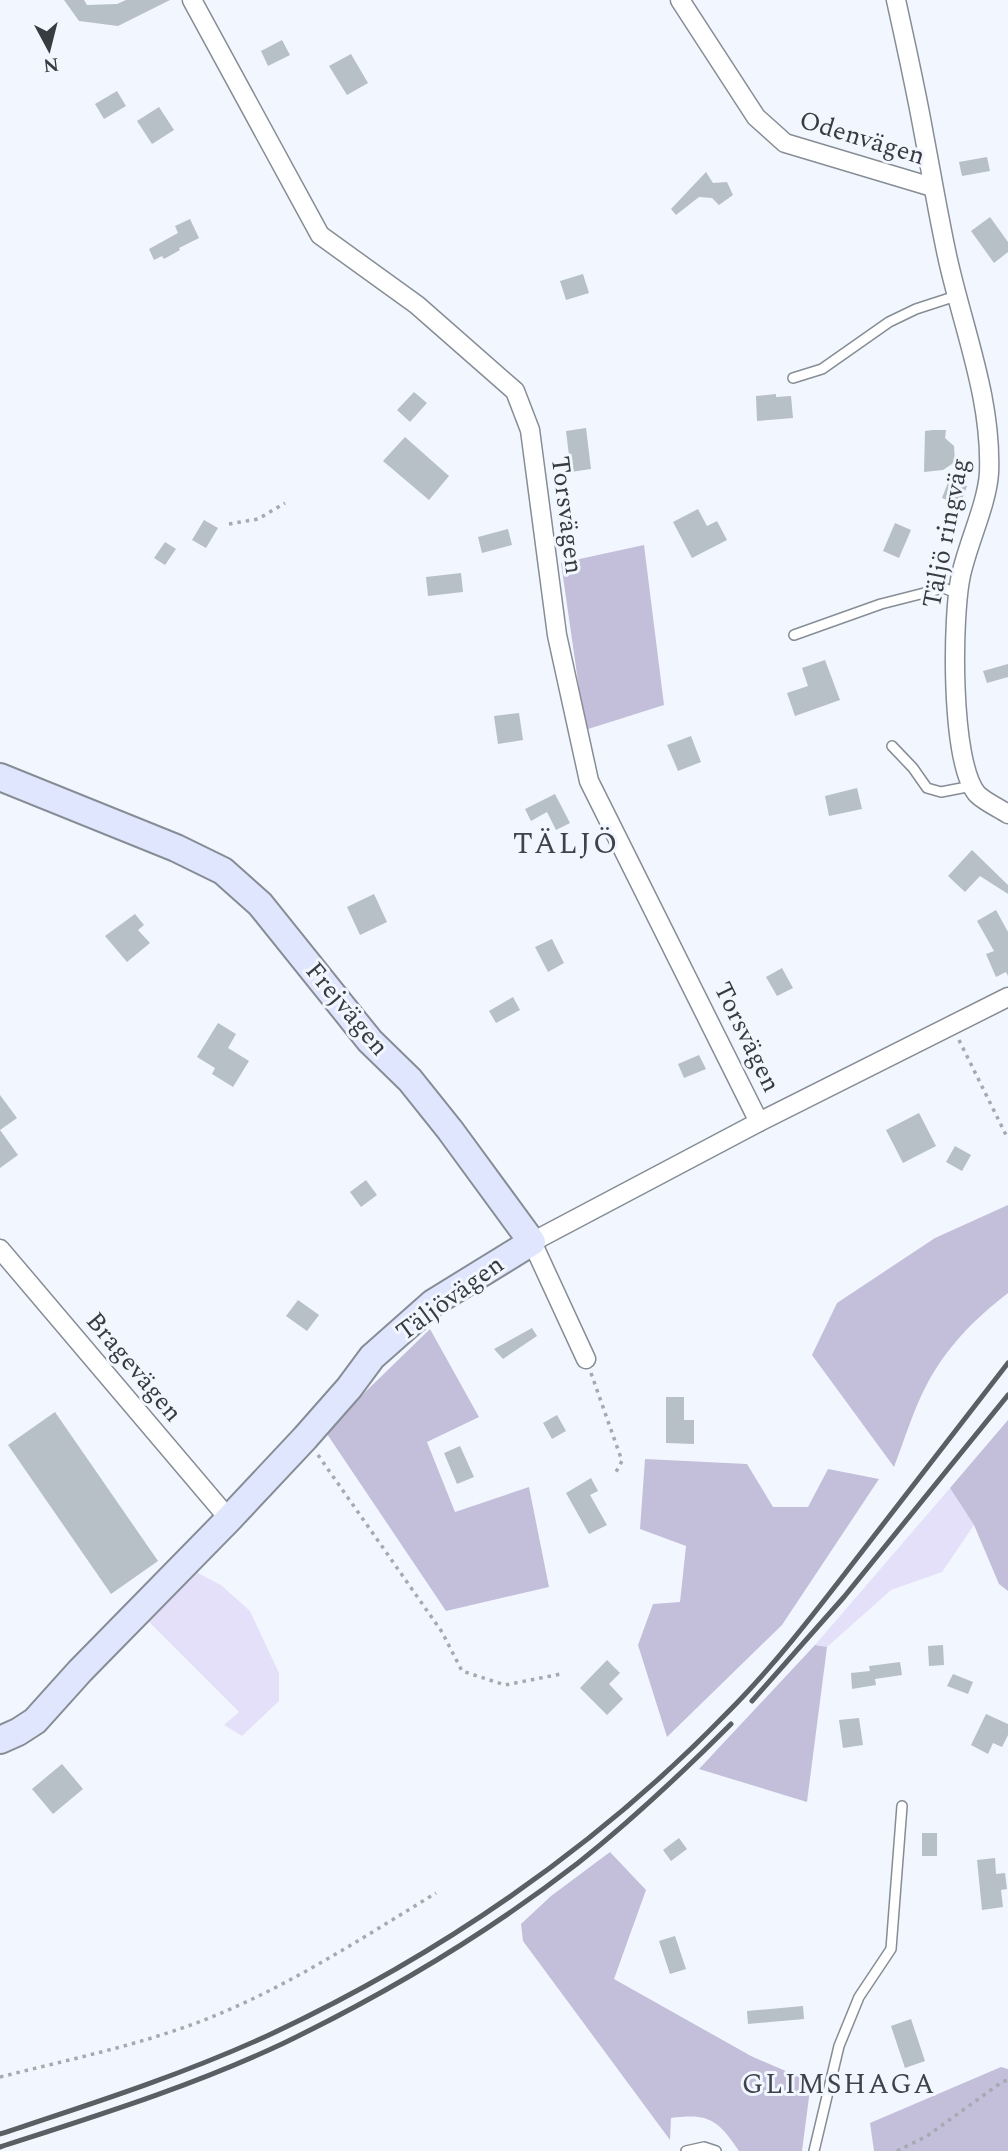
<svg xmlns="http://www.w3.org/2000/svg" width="1008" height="2151" font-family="Spectral,serif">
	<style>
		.green { fill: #e5e0f9 }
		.forest { fill: #c3beda }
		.building { fill: #b6c0c6 }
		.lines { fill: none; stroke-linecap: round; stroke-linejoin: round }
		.lane-casing { stroke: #868d95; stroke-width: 12 }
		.street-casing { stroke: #868d95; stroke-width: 21 }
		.secondary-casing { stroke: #868d95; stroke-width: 30 }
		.path { stroke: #a5a9b0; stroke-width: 3.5; stroke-dasharray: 3.5 5; stroke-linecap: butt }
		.lane { stroke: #fff; stroke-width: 9 }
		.street { stroke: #fff; stroke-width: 18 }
		.secondary { stroke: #e1e6ff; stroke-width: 26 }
		.rail { stroke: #5b5e63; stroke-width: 5 }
		.labels { text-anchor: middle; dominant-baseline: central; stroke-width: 6; stroke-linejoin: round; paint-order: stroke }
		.street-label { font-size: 26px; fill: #383b3f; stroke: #f2f7ff }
		.neighbourhood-label { font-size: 28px; letter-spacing: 2px; fill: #3f444c; stroke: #f2f7ff }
		.quarter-label { font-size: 30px; letter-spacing: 2px; fill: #3f444c; stroke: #f2f7ff }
	</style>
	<rect width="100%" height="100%" fill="#f2f7ff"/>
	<g class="green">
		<path d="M950,1488L974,1525L942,1572L891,1590L827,1647L815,1645Z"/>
		<path d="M192,1570L221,1585L250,1611L279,1673V1701L242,1736L224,1725L239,1712L148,1621Z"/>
	</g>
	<g class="forest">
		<path d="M644,545L664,705L585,730L561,563Z"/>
		<path d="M1008,1205V1293C974,1319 946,1348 926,1386C913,1411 904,1441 894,1467L812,1355L837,1303L935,1238Z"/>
		<path d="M430,1329L479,1417L427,1442L455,1512L529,1487L549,1587L446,1611L325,1431Z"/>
		<path d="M1008,1420V1591L999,1584L974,1525L950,1488Z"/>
		<path d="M645,1459L747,1464L773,1507H808L828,1469L879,1479L782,1625L667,1737L638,1645L653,1604L680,1602L686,1546L640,1529Z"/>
		<path d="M815,1645L827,1647L807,1802L699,1769Z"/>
		<path d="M610,1852L646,1890L614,1979L751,2056L811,2082L802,2151H739C718,2120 709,2113 671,2118L670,2140L523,1941L521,1924L551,1896Z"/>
		<path d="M1001,2067L1008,2069V2151H874L870,2123Z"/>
	</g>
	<g class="building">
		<path d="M64,0H84L87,5L117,4L126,0H170L118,26L79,21Z"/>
		<path d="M282,40L290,55L268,66L261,51Z"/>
		<path d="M351,54L368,83L347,95L329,66Z"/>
		<path d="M117,91L126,106L104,119L95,104Z"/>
		<path d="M159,107L174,130L152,144L137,121Z"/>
		<path d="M987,157L990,171L962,176L959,162Z"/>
		<path d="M706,172L713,183L727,182L733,195L719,205L712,198L699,197L676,215L671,209Z"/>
		<path d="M990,217L1008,242V252L994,263L971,231Z"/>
		<path d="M190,219L199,238L179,248L180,250L164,259L162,256L154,260L149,249L178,233L175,226Z"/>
		<path d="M583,274L589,293L566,300L560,281Z"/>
		<path d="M414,392L427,403L410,422L397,410Z"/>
		<path d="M776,394V397L791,396L793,418L757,421L756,396Z"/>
		<path d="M586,428L591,469L571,472L566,431Z"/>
		<path d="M933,430H946L945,438L954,446L955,462L943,470L924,472L925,431Z"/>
		<path d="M405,437L449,476L429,500L383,461Z"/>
		<path d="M949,480L967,486L960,505L942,498Z"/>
		<path d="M698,509L707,526L717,521L727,540L692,558L673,522Z"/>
		<path d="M204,520L218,528L206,548L192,540Z"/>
		<path d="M895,523L911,530L899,558L883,551Z"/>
		<path d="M508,529L512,545L482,553L478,537Z"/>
		<path d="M165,542L176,549L165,565L154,558Z"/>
		<path d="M461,573L463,592L428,596L426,577Z"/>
		<path d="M825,660L840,700L795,716L787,693L808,686L802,668Z"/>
		<path d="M1008,664V677L987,683L983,671Z"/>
		<path d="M519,713L523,740L498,744L494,716Z"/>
		<path d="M691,736L701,762L678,771L667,745Z"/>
		<path d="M857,788L862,809L829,816L825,796Z"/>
		<path d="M555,794L570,823L556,830L547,812L531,821L525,809Z"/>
		<path d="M972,850L1008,885V894L980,876L965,892L948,876Z"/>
		<path d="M374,894L387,922L360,935L347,907Z"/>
		<path d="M996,910L1008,932V976L1006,972L996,977L986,954L994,951L977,921Z"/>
		<path d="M135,914L144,925L138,930L150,943L127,962L105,936Z"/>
		<path d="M552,939L564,963L548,972L535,947Z"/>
		<path d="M782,968L793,988L777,996L766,977Z"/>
		<path d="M513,997L520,1010L496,1023L489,1011Z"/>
		<path d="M218,1023L236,1034L228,1048L249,1061L233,1087L212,1074L215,1068L197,1057Z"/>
		<path d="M699,1055L706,1069L684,1078L678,1064Z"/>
		<path d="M0,1095L17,1118L0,1130L18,1155L0,1168Z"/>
		<path d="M919,1113L936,1146L903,1163L886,1130Z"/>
		<path d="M955,1146L971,1155L962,1171L946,1162Z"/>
		<path d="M366,1180L377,1195L361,1207L350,1192Z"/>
		<path d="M298,1300L319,1315L307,1331L286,1316Z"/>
		<path d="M532,1328L537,1336L503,1359L494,1349Z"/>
		<path d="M666,1397H684V1420H694V1444L666,1443Z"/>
		<path d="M55,1412L158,1561L111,1594L8,1445Z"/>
		<path d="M557,1415L566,1431L552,1439L543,1423Z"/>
		<path d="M460,1446L474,1477L457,1484L444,1453Z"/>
		<path d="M591,1478L598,1491L590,1495L607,1525L589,1534L566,1493Z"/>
		<path d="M943,1645L944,1665L929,1666L928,1646Z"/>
		<path d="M607,1660L620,1673L609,1684L623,1699L607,1715L580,1688Z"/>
		<path d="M900,1662L902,1675L875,1679L876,1685L852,1689L851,1673L870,1671L869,1666Z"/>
		<path d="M953,1674L973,1682L968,1694L947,1686Z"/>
		<path d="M986,1714L1008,1724V1735L1002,1747L993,1743L988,1754L971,1745Z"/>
		<path d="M859,1718L863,1745L843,1748L839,1720Z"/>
		<path d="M62,1764L83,1789L53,1814L32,1789Z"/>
		<rect x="922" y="1833" width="15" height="23"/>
		<path d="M679,1838L687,1849L671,1861L663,1850Z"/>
		<path d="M995,1858L996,1874L1005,1873L1007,1889L1001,1890L1003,1907L982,1910L977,1860Z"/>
		<path d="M675,1936L686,1969L670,1974L659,1941Z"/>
		<path d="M803,2006L804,2019L748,2024L747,2011Z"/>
		<path d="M911,2019L925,2061L905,2068L891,2026Z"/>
	</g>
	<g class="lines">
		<defs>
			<g id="lane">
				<path d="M793,378L822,369L889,322L916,309L956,296"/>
				<path d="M794,635L881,604L944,588L958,594"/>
				<path d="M892,746L913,768L927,788L941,792L972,786"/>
				<path d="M686,2151L704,2147L716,2151"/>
				<path d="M814,2151L839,2046L859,1997L891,1949L902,1806"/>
			</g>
			<g id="street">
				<path d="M192,0L320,235L417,305L515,391L530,430L557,635L589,781L759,1122"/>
				<path d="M680,0L756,117L785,143L932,187"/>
				<path d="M896,0C906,45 916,90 924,135C932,177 939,219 948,260C964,331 992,400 989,473C987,504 968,543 961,575C952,616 950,762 977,794C985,802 999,808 1008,814"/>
				<path d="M0,1249L229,1519"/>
				<path d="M586,1359L532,1242L759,1122L1008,997"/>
			</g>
			<path id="secondary" d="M0,777L176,848L223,871L260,904L370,1041L410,1080L450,1130L532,1242L433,1303L372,1357L349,1388L305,1438L229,1519L80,1671L35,1721L18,1732L0,1740"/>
		</defs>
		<use href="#lane" class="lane-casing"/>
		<use href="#street" class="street-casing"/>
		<use href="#secondary" class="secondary-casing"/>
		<g class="path">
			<path d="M229,524L258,519L285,503"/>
			<path d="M959,1040L1008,1139"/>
			<path d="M591,1373L622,1461L616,1472"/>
			<path d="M318,1455L442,1632L462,1671L505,1685L561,1674"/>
			<path d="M0,2077C75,2058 155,2042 226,2011C300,1979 367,1935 436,1893"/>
			<path d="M897,2151L927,2136L1002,2082L1008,2080"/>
		</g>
		<use href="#lane" class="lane"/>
		<use href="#street" class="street"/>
		<use href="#secondary" class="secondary"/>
		<g class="rail">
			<path d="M752,1701L844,1597L1008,1395"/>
			<path d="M0,2134C91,2104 182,2075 269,2035C438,1956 596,1848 726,1714C777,1663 820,1606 864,1549C912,1487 960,1425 1008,1363"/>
			<path d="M0,2147C96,2116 193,2086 284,2043C385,1994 489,1932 578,1863C632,1820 682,1773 731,1724"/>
		</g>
	</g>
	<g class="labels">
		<g class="street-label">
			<text transform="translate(862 138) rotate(17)">Odenvägen</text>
			<text transform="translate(567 515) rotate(83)">Torsvägen</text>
			<text transform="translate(946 533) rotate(-79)">Täljö ringväg</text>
			<text transform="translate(347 1009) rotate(50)">Frejvägen</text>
			<text transform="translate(747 1037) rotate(64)">Torsvägen</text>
			<text transform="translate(450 1298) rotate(-36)">Täljövägen</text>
			<text transform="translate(134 1367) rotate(50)">Bragevägen</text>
		</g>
		<g class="neighbourhood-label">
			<text x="839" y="2084">GLIMSHAGA</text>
		</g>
		<g class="quarter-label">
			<text x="566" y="844">TÄLJÖ</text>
		</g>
	</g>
	<g transform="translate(49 49) rotate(173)" stroke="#f2f7ff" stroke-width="5" paint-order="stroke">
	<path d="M0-5L12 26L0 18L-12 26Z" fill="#383b3f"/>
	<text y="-10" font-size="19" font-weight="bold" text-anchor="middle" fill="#383b3f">N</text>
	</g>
</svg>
